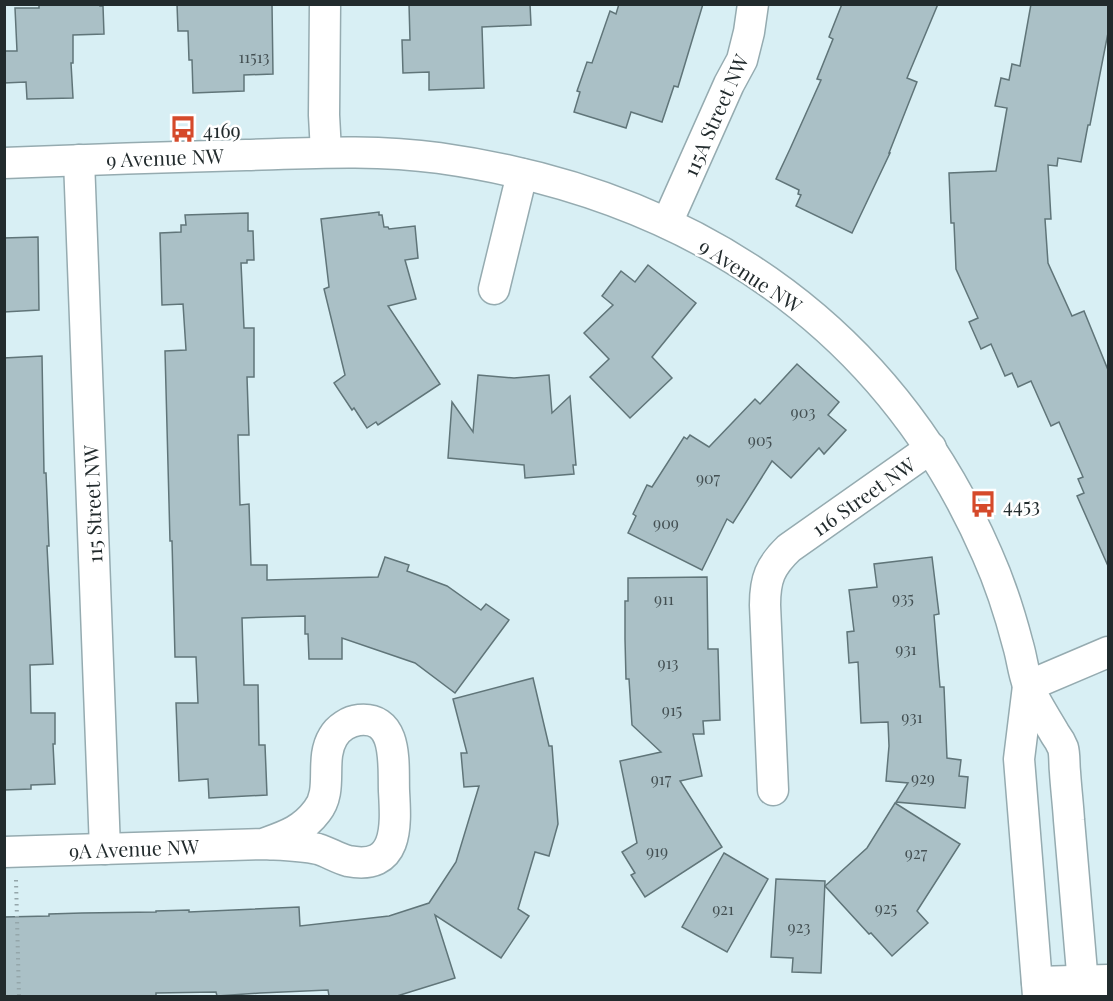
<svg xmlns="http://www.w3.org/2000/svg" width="1113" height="1001" font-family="'Playfair Display',serif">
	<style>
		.building { fill: #aac0c6; stroke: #607579; stroke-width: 1.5 }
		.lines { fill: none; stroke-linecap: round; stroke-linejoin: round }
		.minor-casing { stroke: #95abb0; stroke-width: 33 }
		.path { stroke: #94a6aa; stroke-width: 4; stroke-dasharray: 1.5 4.5; stroke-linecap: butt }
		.minor { stroke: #fff; stroke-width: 30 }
		.labels { text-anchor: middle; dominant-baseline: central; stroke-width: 5; stroke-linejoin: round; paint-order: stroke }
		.number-label { font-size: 16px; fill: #445053 }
		.street-label { font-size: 20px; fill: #222b2d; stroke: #fff }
		.poi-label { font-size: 20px; fill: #222b2d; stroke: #fff; text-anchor: start }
	</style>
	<rect width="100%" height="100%" fill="#d8eff4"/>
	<g class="building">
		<path d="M39,4H100V6H103L104,34L73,35V63H71L73,98L27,99L26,82L4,83V51H17L15,8H39Z"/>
		<path d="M177,4H272L273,74L244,75V91L193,93L192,60H189L188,31H178Z"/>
		<path d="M409,4H530L531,25L482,27L484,88L429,90V72L403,73L402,40H410Z"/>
		<path d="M619,4H703L678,87L674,86L662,122L631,112L626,128L574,112L580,92L577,91L587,62L592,63L610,11L616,14Z"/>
		<path d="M842,4H938L907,78L917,82L889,153H890L852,233L796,206L801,195L798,194L799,190L776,179L790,149L821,80L817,79L833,39L829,37Z"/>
		<path d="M1031,4H1108V33L1090,125H1088L1081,162L1058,158L1057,166L1048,165L1051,219H1045L1048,263L1072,316L1084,311L1108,370V566L1077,496L1084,493L1078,479L1083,477L1059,422L1051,426L1031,381L1018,387L1012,373L1005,376L991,344L981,349L969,322L978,318L956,269L954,223H951L949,173L996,171L1007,108L995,106L1001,78L1009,80L1012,64L1020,66Z"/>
		<path d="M379,212V215H382L384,227H388L389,229L415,226L418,258L405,260L416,299L388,306L440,384L378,425L376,422L367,428L354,408L352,410L334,383L345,375L324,289L329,287L321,219Z"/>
		<path d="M248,213V231H253L254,260H247V263H241L244,328H254V377H247L249,435H238L240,505L249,504L251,565H267V580L378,577L385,557L409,565L407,571L447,586L481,610L486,604L509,620L455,693L415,663L342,638V659H309L308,634H305V616L242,618L244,685H258L259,745H265L267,795L209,798L208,779L179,781L176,703H198L196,657H175L172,541H170L165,351L186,350L183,304L162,305L160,233L181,232V225H186L185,215Z"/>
		<path d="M38,237L39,310L4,312V238Z"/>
		<path d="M648,265L696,303L652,357L672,378L630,418L590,377L609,359L584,333L613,305L602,296L621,271L635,282Z"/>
		<path d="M42,356L44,473H46L49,546H47L53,664L30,665L31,713H55V744H53L55,784L31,785V789L4,790V358Z"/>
		<path d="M797,364L839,402L828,415L846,430L824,454L819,448L791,478L772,461L733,523L727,519L702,570L628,533L636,516L633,514L647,485L652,487L684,437L687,439L690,435L709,447L755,399L760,404Z"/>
		<path d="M478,375L514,378L549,375L552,413L570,396L576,465H573L574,474L525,478L524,465L448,458L452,402L473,432Z"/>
		<path d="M932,557L939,614L934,615L940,687H944L947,758L961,760L959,776L968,777L965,808L896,802L908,783L886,781L889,746L888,722L861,723L858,662L849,663L847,632L854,631L849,590L877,587L874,564Z"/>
		<path d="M707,577L708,649H718L720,720L703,721L704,734H693L702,776L680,781L722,847L645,897L631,875L635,873L622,852L637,843L620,761L661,752L632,725L629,679H626L625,639V601H628V578Z"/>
		<path d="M533,678L549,746H552L558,824L549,856L535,852L518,909L529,916L501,958L435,915L455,978L397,996H329L328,990L260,993L217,996L216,992L156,993V996H4V917L49,916V914L82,913L156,912V911L189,910V912L299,907L300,926L389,916L429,903L456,862L479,786L464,787L461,753H467L453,699Z"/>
		<path d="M895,803L960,844L917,911L928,923L892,956L871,933L869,934L825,886L867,848Z"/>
		<path d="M724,853L768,879L727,952L682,927Z"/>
		<path d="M776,879L825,881L821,973L792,972L793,958L771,957Z"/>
	</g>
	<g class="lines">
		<defs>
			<g id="minor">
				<path d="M325,4L324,115L326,152"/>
				<path d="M79,160L105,849"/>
				<path d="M4,163C85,160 165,157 246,155C310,153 375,149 439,158C687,193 885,320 987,554C1000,583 1010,614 1018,645C1022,658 1023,672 1028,685C1034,701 1046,718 1055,734C1058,738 1061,743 1063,748C1065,755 1064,764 1065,772C1066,788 1068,804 1069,820C1074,879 1079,938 1084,996"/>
				<path d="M667,223L729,84L742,60L749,32L753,4"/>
				<path d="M494,289L522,174"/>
				<path d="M1028,686L1019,759L1038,996"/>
				<path d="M1028,686L1108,652"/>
				<path d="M773,790L765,605C765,579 770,566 789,548L931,448"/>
				<path d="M4,852L263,844C281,845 300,845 318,849C328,852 337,858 348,861C399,871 396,826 394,791C393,765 399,716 359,720C349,721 338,728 333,737C319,760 334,790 317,811C302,831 285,836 263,844"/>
				<path d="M1037,982L1108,980"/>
			</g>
		</defs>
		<use href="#minor" class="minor-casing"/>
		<path class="path" d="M16,880L19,996"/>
		<use href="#minor" class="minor"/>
	</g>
	<defs>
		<symbol id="bus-bare" viewBox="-9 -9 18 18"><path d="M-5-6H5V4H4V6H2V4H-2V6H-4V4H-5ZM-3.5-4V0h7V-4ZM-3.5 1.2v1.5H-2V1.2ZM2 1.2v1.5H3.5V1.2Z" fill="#d54a2b" stroke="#fff" stroke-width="2.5" paint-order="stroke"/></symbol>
	</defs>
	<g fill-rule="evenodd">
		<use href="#bus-bare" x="164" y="110" width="38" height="38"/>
		<use href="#bus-bare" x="964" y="485" width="38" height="38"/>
	</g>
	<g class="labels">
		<g class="number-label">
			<text x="254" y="56">11513</text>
			<text x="803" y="411">903</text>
			<text x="760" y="439">905</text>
			<text x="708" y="477">907</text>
			<text x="666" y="522">909</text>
			<text x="903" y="597">935</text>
			<text x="664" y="598">911</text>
			<text x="906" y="648">931</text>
			<text x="668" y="662">913</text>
			<text x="672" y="709">915</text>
			<text x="912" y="716">931</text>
			<text x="923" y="777">929</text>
			<text x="661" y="778">917</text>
			<text x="657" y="850">919</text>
			<text x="916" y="852">927</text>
			<text x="886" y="907">925</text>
			<text x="723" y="908">921</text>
			<text x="799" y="926">923</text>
		</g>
		<g class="street-label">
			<text transform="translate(715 115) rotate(-66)">115A Street NW</text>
			<text transform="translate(165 157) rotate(-2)">9 Avenue NW</text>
			<text transform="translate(751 275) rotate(33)">9 Avenue NW</text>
			<text transform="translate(863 496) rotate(-35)">116 Street NW</text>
			<text transform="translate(92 504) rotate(-92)">115 Street NW</text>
			<text transform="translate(134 848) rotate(-2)">9A Avenue NW</text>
		</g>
		<g class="poi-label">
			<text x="203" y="129">4169</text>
			<text x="1003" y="504">4453</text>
		</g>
	</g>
	<rect width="1113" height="1001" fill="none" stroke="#222b2d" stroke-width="12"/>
</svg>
